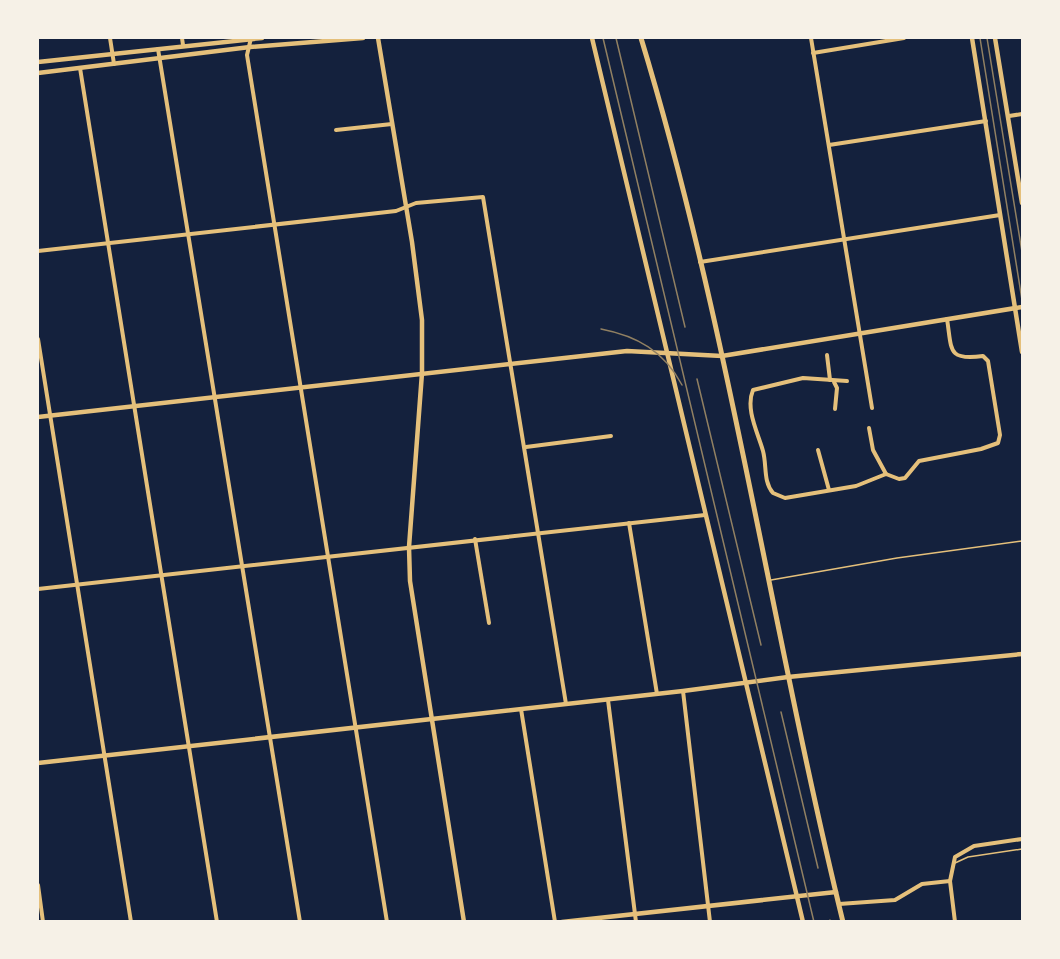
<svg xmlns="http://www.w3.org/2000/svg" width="1060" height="959" font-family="'Crimson Pro',serif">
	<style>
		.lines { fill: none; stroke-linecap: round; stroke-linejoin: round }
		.service { stroke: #e5c07b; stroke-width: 1.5 }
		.minor { stroke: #e5c07b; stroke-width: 4 }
		.tertiary { stroke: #e5c07b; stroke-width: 4.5 }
		.secondary { stroke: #e5c07b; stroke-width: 4.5 }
		.primary { stroke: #e5c07b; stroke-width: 5 }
		.tram { stroke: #918062; stroke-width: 1.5 }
		.rail { stroke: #918062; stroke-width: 1.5 }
	</style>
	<rect width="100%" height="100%" fill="#14213d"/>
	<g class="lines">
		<g class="service">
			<path d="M771,580L897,558L1022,541"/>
			<path d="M955,863L968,857L1022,849"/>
		</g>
		<g class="minor">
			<path d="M110,38L114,64"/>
			<path d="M182,38L183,45"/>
			<path d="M251,38L247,55L387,922"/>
			<path d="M811,38L872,408"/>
			<path d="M158,49L300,922"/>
			<path d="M813,53L904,38"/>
			<path d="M80,68L217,922"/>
			<path d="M1009,116L1022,114"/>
			<path d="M336,130L392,124"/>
			<path d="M829,145L986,121"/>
			<path d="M38,251L396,211L416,203L483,197L566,704"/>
			<path d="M700,262L1000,215"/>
			<path d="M38,339L131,922"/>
			<path d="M827,355L830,380"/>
			<path d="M847,381L803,378L753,390C745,409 758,433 763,451C767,466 763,481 773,493L785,498L856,486L886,474L899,479L905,478L919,461L981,449L998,443L1000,435L988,361L983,356C947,361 952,350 947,319"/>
			<path d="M834,382L837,388L835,409"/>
			<path d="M869,428L873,450L886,474"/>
			<path d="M526,447L611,436"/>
			<path d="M818,450L829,490"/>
			<path d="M629,523L657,694"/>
			<path d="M475,539L489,623"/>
			<path d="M38,589L705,515"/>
			<path d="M683,691L710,922"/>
			<path d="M608,700L636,922"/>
			<path d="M521,709L555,922"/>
			<path d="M38,885L43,922"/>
			<path d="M839,904L895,900L922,884L950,881"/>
			<path d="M955,922L950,881L955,857L974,846L1022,839"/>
		</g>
		<g class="tertiary">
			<path d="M592,38L803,922"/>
			<path d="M972,38L1022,352"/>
			<path d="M995,38L1022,203"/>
			<path d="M38,417L627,351L722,356L1022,307"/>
		</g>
		<g class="secondary">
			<path d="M378,38L412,242L422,320V373L409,547L410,581L464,922"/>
			<path d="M38,62L262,38"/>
			<path d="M38,73L250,47L363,38"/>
			<path d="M38,763L683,691L788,677L1022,654"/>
			<path d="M562,922L836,892"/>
		</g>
		<path class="primary" d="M641,38C729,327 771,628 843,922"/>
		<path class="tram" d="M980,38L1022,300"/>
		<g class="rail">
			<path d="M603,38L814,922"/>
			<path d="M616,38L685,327"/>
			<path d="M987,38L1022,252"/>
			<path d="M601,329C637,336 664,351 682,385"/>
			<path d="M697,379L761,645"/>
			<path d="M781,712L818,868"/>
			<path d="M830,920L831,922"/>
		</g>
	</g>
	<rect width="1060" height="959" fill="none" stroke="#f6f1e7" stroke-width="78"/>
</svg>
